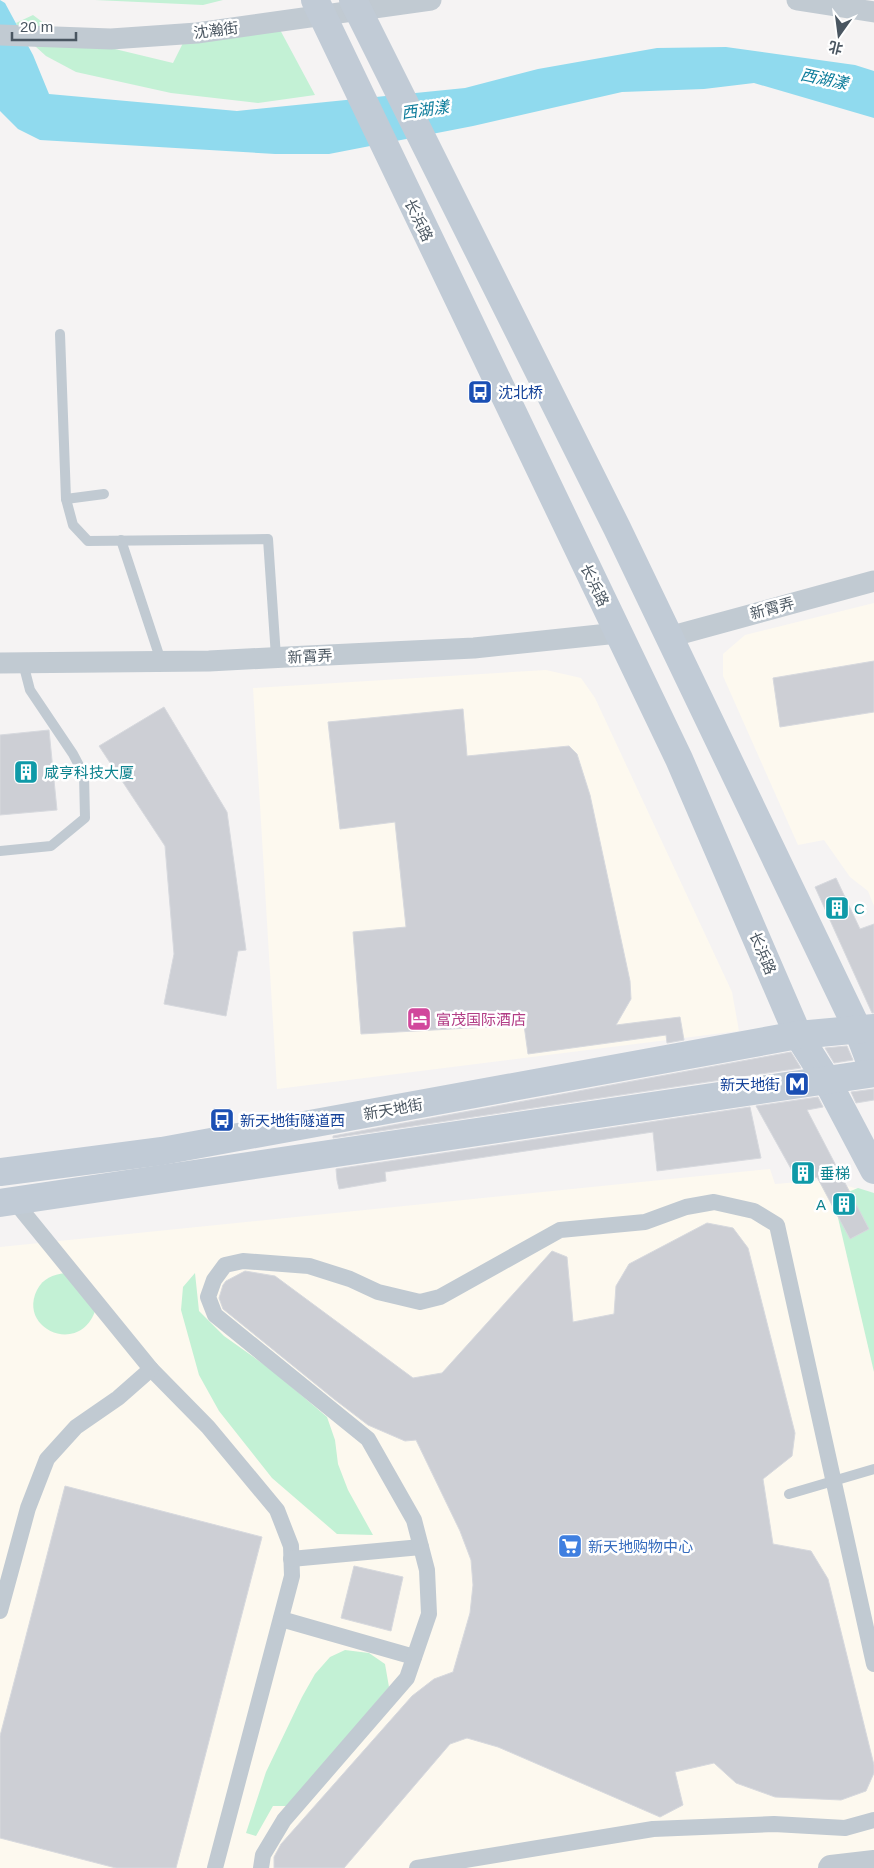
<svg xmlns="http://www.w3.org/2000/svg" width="874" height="1868" font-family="Arial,'Noto Sans SC',sans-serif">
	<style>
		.commercial { fill: #fdf9ef }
		.green { fill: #c3f1d5 }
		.water { fill: #90daee }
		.building { fill: #cdcfd5; stroke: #d7d9de }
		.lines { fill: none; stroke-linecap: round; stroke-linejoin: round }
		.service { stroke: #c1cad2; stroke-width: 10 }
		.pedestrian { stroke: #c1cad2; stroke-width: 16 }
		.minor { stroke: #c1cad2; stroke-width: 21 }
		.tertiary { stroke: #c1cad2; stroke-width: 26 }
		.secondary { stroke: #c1cbd6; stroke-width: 28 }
		.labels { text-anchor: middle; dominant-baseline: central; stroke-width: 5; stroke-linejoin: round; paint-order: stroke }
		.street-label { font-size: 15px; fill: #4a5661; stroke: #fff }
		.transit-label { font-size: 15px; fill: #164399; stroke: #fff; text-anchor: start }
		.culture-label { font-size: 15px; fill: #0d838f; stroke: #fff; text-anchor: start }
		.hotel-label { font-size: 15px; fill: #b23c85; stroke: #fff; text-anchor: start }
		.shop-label { font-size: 15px; fill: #366cbe; stroke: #fff; text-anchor: start }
		.water-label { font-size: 16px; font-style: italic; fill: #0c7c9b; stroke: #fff }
	</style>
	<rect width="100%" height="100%" fill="#f5f3f3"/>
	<g class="commercial">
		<path d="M874,603V906L868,891L850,877L824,840L798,845L723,676V654L745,635Z"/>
		<path d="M546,670L581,678L595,698L732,992L739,1031L277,1089L253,688Z"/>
		<path d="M770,1169L775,1184L824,1180L874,1193V1868H0V1247Z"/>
	</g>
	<g class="green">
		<path d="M95,0H223L203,5Z"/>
		<path d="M33,15L61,36L173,63L185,39L278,26L315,95L258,103L171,93L76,72L46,56L25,37L16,23Z"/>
		<path d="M858,1188L874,1193V1372L835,1205L841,1195Z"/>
		<path d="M65,1273L96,1308C82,1357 17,1330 37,1290C43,1278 53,1275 65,1273Z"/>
		<path d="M195,1273L199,1311L224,1336L273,1371L327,1417L335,1440L338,1464L348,1490L373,1535L337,1534L272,1478L219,1411L199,1375L181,1310L183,1287Z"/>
		<path d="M345,1650L369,1653L385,1664L389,1687L288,1806H273L256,1836L246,1833L266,1772L302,1697L315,1674L330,1657Z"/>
	</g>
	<path class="water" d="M0,0L5,3L33,55L49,94L237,111L465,88L538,69L657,48L726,47L855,65L874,71V118L754,83L704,89L622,92L473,126L329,154H275L40,140L18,129L0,111Z"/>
	<g class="building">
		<path d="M874,661V712L780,727L773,678Z"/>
		<path d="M164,707L227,812L246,950L238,951L226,1016L164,1004L174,954L165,846L99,746Z"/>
		<path d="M463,709L467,756L569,746L577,754L590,795L630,981L631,999L616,1025L680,1017L684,1040L667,1043L666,1035L528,1054L524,1025L361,1034L353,932L406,927L395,822L340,829L328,722Z"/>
		<path d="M49,730L57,810L0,815V735Z"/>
		<path d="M836,878L860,929L874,924V1013H872L815,887Z"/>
		<path d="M847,1046L853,1060L834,1063L825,1048Z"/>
		<path d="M791,1052L801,1068L333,1138V1136Z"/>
		<path d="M874,1089V1100L856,1103L851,1092Z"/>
		<path d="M818,1097L823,1107L807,1110L869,1229L850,1239L817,1177L800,1185L756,1106Z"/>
		<path d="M750,1107L761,1158L657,1171L653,1132L385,1172L386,1181L339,1189L337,1180L336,1169Z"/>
		<path d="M707,1223L733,1228L748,1248L795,1433L792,1456L763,1479L773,1544L811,1551L828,1579L874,1765V1773L866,1791L841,1800L775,1797L736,1783L714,1763L675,1772L683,1805L660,1817L498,1747L467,1738L450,1744L344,1868H274V1857L281,1844L412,1696L434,1679L453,1672L470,1613L473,1585L471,1560L460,1531L416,1440L405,1441L368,1425L334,1399L223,1309L219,1298L223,1285L226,1281L245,1271L275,1276L413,1378L442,1373L552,1251L567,1257L573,1322L614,1314L616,1286L629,1264Z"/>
		<path d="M65,1486L262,1537L176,1868H116L0,1838V1736Z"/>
		<path d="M354,1566L403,1577L391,1631L341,1618Z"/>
	</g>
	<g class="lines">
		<g class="service">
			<path d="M60,334L66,499L73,525L88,541L268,539L276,657"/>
			<path d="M66,499L104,494"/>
			<path d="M121,540L161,661"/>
			<path d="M0,851L51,846L85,818L84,775L73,754L30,690L23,663"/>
			<path d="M789,1494L874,1469"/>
		</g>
		<g class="pedestrian">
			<path d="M151,1369L208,1427L277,1510L291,1546L292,1576L215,1868"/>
			<path d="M291,1559L421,1547"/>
			<path d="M0,1611L28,1508L47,1459L76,1427L118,1398L151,1369L15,1202"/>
			<path d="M281,1619L414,1657"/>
			<path d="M261,1868L263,1855L284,1820L407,1678L429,1614L427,1570L414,1520L368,1439L215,1315L208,1297L214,1280L225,1265L243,1261L309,1266L350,1279L378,1292L420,1302L440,1297L560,1230L645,1222L686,1207L714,1202L754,1211L777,1225L874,1664"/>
			<path d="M417,1868L653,1829L774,1824L845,1828L874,1820"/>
		</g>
		<g class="minor">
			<path d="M797,0L874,12"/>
			<path d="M0,35L111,39L197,33L431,0"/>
			<path d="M669,637L874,581"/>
			<path d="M0,663L209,661L287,657L474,648L618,633"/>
		</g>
		<path class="tertiary" d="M831,1868L874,1863"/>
		<g class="secondary">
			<path d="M315,0L679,759L798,1035L826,1079L874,1170"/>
			<path d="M353,0L617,528L858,1030L874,1072"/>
			<path d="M0,1172L162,1151L798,1035L874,1028"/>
			<path d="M0,1203L874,1073"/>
		</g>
	</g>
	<defs>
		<symbol id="bus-square" viewBox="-11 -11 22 22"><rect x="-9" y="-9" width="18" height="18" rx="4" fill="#1a4fb4" stroke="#fff"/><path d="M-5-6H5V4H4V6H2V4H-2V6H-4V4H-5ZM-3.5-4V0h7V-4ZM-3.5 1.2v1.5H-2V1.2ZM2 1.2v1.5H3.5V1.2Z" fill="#fff"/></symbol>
		<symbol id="building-square" viewBox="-11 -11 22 22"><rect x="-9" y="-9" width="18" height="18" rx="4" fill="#0f9aa8" stroke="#fff"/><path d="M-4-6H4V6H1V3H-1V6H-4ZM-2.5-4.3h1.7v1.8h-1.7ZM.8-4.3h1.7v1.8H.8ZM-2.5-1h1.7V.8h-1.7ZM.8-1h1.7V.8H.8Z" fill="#fff"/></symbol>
		<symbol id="hotel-square" viewBox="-11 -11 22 22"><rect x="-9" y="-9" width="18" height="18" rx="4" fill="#d1479c" stroke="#fff"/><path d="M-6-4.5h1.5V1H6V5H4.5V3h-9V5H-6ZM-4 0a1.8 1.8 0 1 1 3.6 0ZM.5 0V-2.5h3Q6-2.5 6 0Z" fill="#fff"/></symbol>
		<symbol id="metro-square" viewBox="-11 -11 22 22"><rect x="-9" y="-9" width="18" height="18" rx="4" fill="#1a4fb4" stroke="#fff"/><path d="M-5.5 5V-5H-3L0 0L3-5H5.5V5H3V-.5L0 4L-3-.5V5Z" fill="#fff"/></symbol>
		<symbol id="supermarket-square" viewBox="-11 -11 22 22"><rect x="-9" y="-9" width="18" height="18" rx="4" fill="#3f7fe0" stroke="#fff"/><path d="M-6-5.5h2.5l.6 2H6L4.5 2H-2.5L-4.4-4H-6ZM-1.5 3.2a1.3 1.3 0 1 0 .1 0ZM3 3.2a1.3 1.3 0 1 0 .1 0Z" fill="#fff"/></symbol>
	</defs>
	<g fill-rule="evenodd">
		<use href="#bus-square" x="466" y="378" width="28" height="28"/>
		<use href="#building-square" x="12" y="758" width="28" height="28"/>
		<use href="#building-square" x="823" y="894" width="28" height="28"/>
		<use href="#hotel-square" x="405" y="1005" width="28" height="28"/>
		<use href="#metro-square" x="783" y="1070" width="28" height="28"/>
		<use href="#bus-square" x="208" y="1106" width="28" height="28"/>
		<use href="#building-square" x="789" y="1159" width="28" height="28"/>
		<use href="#building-square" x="830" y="1190" width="28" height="28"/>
		<use href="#supermarket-square" x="556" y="1532" width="28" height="28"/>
	</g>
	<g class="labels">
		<g class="street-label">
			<text transform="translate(216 30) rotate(-7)">沈瀚街</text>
			<text transform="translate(419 220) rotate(64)">长浜路</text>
			<text transform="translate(595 585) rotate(64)">长浜路</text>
			<text transform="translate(772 608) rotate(-15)">新霄弄</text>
			<text transform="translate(310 656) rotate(-3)">新霄弄</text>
			<text transform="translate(763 953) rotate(67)">长浜路</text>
			<text transform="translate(393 1109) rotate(-10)">新天地街</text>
		</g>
		<g class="transit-label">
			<text x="498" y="392">沈北桥</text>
			<text x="780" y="1084" text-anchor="end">新天地街</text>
			<text x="240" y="1120">新天地街隧道西</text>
		</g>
		<g class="culture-label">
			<text x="44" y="772">咸亨科技大厦</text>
			<text x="854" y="908">C</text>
			<text x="820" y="1173">垂梯</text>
			<text x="826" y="1204" text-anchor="end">A</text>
		</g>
		<g class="hotel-label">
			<text x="436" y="1019">富茂国际酒店</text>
		</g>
		<g class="shop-label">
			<text x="588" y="1546">新天地购物中心</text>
		</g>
		<g class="water-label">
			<text transform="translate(824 79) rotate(12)">西湖漾</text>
			<text transform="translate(425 110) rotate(-8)">西湖漾</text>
		</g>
	</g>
	<g transform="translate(839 35) rotate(194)" stroke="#ffffff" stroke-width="4" paint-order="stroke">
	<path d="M0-4L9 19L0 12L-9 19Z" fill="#4a5661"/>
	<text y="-8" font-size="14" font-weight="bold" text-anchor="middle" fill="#4a5661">北</text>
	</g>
	<path d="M12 32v8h64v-8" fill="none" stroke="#4a5661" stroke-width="2.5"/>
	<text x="20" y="32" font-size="15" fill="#4a5661" stroke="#ffffff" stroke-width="4" paint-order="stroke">20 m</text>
</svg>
